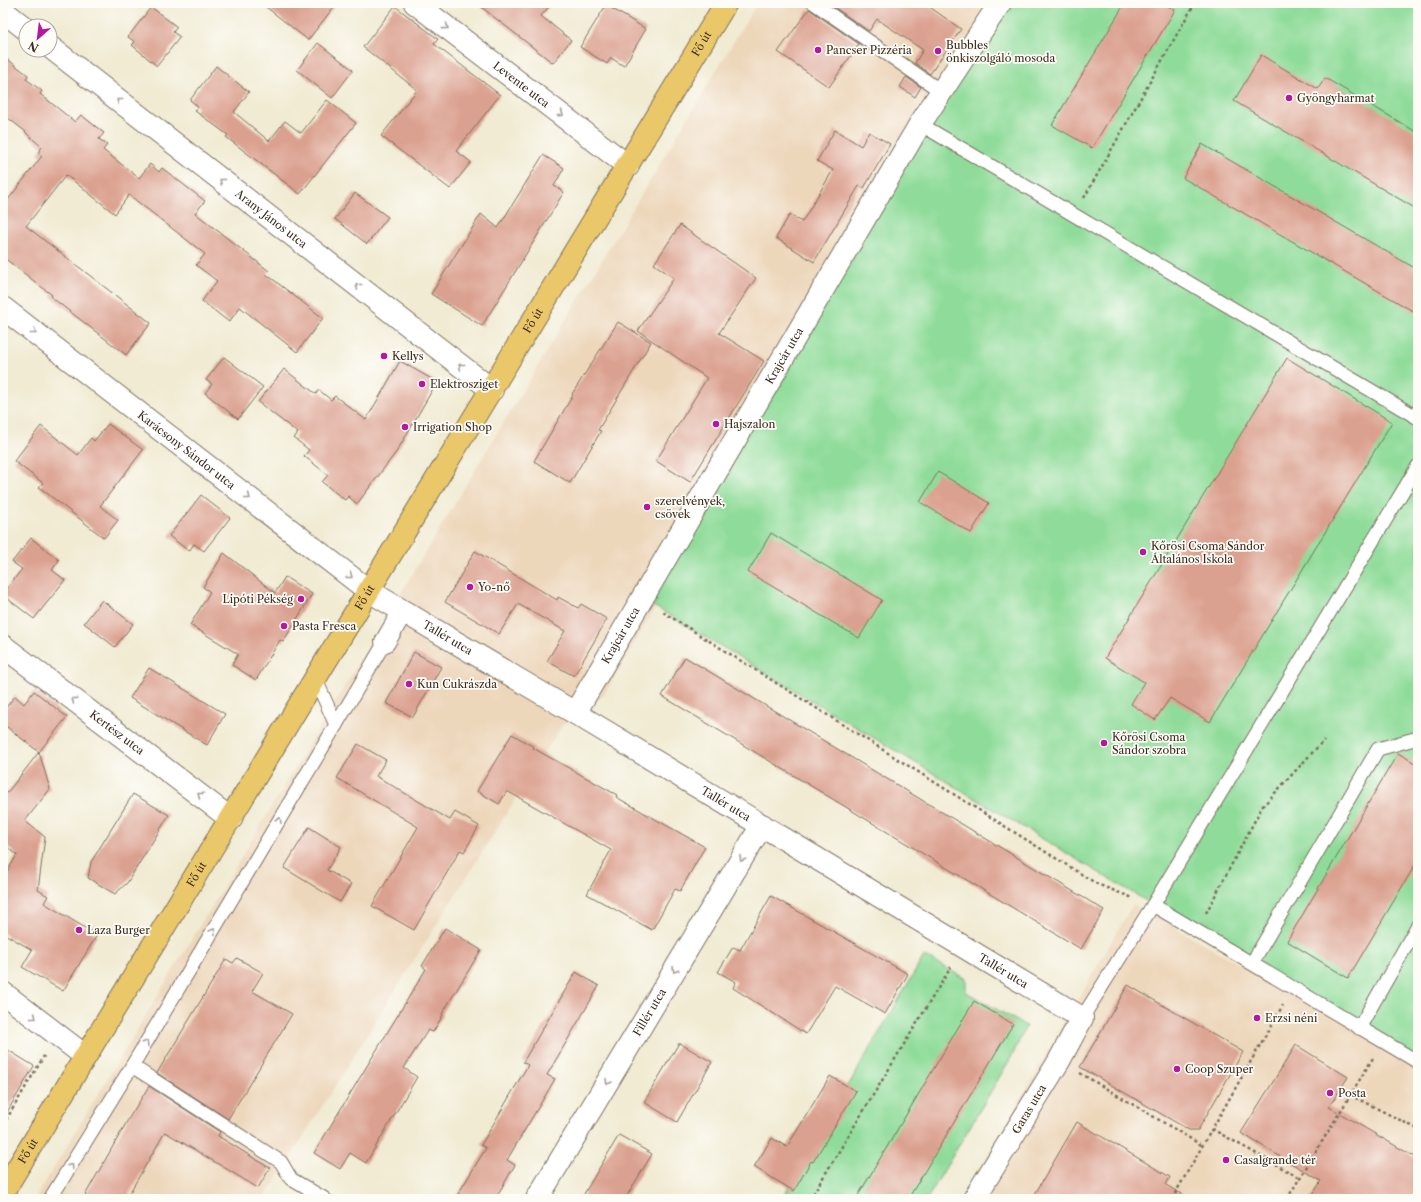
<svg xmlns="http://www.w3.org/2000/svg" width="1421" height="1202" font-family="'Libre Caslon Text',serif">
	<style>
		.built { fill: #edd7bb }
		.green { fill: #8fdc9a; stroke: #65835c }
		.building { fill: #dba190 }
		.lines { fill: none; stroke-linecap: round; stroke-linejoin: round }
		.service-casing { stroke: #7b6e5d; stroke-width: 15 }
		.pedestrian-casing { stroke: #7b6e5d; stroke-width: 22 }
		.minor-casing { stroke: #7b6e5d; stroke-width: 24 }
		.primary-casing { stroke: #7b6e5d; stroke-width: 24 }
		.path { stroke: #7b6e5d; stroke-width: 2.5; stroke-dasharray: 3 3; stroke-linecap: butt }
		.service { stroke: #fff; stroke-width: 13 }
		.pedestrian { stroke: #fff; stroke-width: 20 }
		.minor { stroke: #fff; stroke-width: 22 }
		.primary { stroke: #eac769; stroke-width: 22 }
		.oneway { stroke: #a79f9a }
		.poi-dot { fill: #b5179e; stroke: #fdfcf7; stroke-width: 1.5 }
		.labels { text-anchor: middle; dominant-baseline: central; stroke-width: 3.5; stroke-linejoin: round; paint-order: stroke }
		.street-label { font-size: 11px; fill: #3b2a1e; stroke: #fdfcf7 }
		.poi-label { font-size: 11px; fill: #3b2a1e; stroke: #fdfcf7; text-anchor: start }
	</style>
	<rect width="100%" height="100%" fill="#fdfcf7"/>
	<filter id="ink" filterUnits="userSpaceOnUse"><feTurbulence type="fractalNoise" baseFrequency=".025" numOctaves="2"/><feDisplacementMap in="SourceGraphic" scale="8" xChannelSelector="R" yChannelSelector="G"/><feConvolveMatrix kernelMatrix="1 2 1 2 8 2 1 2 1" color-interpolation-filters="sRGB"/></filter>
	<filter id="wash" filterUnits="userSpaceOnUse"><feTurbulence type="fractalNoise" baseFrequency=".012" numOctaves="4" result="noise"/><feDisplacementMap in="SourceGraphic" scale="16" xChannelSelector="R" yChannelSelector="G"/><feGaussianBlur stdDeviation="0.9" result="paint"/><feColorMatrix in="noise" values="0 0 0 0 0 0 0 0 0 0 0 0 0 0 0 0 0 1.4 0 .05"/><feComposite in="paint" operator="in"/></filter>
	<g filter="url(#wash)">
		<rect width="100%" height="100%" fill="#f1ebd3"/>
		<g class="built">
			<path d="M757,3H1020L856,272L603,696L562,725L264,1199H35Z"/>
			<path d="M1133,904L1418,1064V1199H963Z"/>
		</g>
		<g class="green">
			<path d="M1000,3H1418V1061L1168,914L642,599Z"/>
			<path d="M924,956L966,979V992L1026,1026L1012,1056L927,1199H782Z"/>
		</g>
		<g id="blocks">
			<g class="building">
				<path d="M261,3H337L308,40Z"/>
				<path d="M476,3H552L541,16L571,40L553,63Z"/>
				<path d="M828,3H924L961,29L930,74L915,63L923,50L877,19L869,31Z"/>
				<path d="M1125,3H1163L1175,10L1092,148L1052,125Z"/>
				<path d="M606,5L646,29L624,66L611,58L607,64L580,47Z"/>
				<path d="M395,6L438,39L434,44L500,95L456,151L471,162L450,189L381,136L417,90L363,47Z"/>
				<path d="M151,7L177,27L173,32L180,37L157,66L132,45L135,42L128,37Z"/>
				<path d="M809,9L859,44L829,87L778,52Z"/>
				<path d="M318,43L353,70L332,98L297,70Z"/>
				<path d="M1261,55L1318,89L1325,78L1418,133V210L1234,101Z"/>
				<path d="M3,56L28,75L26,79L42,91L40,94L75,122L81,115L104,133L99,139L107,145L103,150L139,178L150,164L159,172L162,168L205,201L195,213L269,271L266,274L323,318L297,352L240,307L229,322L202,301L217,281L196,265L205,254L129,195L115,214L66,175L26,226L151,323L126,355L51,297L52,295L3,257V206L42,156L38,153L42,147L26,133V132L3,114Z"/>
				<path d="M216,66L249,92L234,112L269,141L285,121L301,133L327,100L356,123L300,194L226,137L228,135L195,111L198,107L190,100Z"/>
				<path d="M906,77L921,87L915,97L900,87Z"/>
				<path d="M835,130L861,146L869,132L890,144L864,188L859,186L814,262L776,238L790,214L802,222L833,170L817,161Z"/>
				<path d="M1202,144L1418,270V314L1183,178Z"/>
				<path d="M543,155L564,168L554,186L564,192L482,326L431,294L481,214L498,228Z"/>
				<path d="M355,193L388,217L367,244L335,219Z"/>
				<path d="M680,225L756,278L719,333L764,361L690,482L656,461L707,378L638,331L674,278L654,264Z"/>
				<path d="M618,322L651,342L598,430L601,431L570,483L534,461L573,395L572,394Z"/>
				<path d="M224,357L263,387L238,419L205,393L212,384L206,380Z"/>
				<path d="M1287,358L1392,422L1210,722L1170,698L1155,720L1131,704L1144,682L1105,658Z"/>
				<path d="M400,361L437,382L397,451L357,504L348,496L345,500L322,482L328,475L304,456L309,450L294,438L298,433L258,402L284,369L316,394L319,390L331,400L335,396L366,420Z"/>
				<path d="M108,424L143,450L100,506L118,520L104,538L39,487L43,483L14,461L41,426L78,455L91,438L94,441Z"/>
				<path d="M938,472L989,503L971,533L920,502Z"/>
				<path d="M201,495L230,518L204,551L194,544L189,551L169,536Z"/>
				<path d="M771,533L882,600L859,638L748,572Z"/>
				<path d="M31,538L59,560L52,570L65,580L34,619L3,595V593L22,569L12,562Z"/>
				<path d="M475,551L557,600L558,597L578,608L581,604L607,619L574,676L547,661L565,631L518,604L499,634L445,602Z"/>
				<path d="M224,553L275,593L285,577L312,594L283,642L280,640L256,680L232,665L238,654L190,625L210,592L203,587Z"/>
				<path d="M102,600L133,624L115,647L84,623Z"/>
				<path d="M414,652L441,667L413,717L386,703Z"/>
				<path d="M685,657L1104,910L1081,949L662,696Z"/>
				<path d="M149,668L225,714L207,745L130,698Z"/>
				<path d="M34,691L67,717L39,752L3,724V711L15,696L24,704Z"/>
				<path d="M512,734L534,747L533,748L617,795L616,797L705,847L680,891L675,889L652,930L587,894L611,850L507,791L499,804L477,791Z"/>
				<path d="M358,744L386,760L376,776L450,820L455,812L479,826L464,852L460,850L414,930L372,906L418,827L337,778Z"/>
				<path d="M39,752L50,789L25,821L45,837L38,890L48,896L44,903L97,935L63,991L22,967L32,950L3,933V878L17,855L6,846L3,850V798Z"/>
				<path d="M1398,753L1418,765V860L1348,978L1287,941Z"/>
				<path d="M133,794L169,815L127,883L115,894L88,878L91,862Z"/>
				<path d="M309,827L341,847L327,870L351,884L340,902L284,868Z"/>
				<path d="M771,896L908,974L885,1014L835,986L806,1034L733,988L736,982L718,972L733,947L740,950Z"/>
				<path d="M445,928L481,950L442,1014L443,1015L433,1032L428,1030L404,1068L417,1077L366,1163L350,1153L340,1169L314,1153L426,969L422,966Z"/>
				<path d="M237,958L263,973L252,991L292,1014L228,1119L157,1073L226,959L233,963Z"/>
				<path d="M576,972L599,986L547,1075L555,1079L507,1160L515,1165L495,1199H455L486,1148L481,1145L528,1065L523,1062Z"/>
				<path d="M1128,985L1243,1052L1198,1130H1189L1080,1067Z"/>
				<path d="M974,1001L1013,1024L908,1199H856Z"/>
				<path d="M679,1043L712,1062L677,1122L644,1102Z"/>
				<path d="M1296,1045L1348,1077L1329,1107L1418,1159V1199H1310L1321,1181L1241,1133Z"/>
				<path d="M3,1047L34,1066L3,1119Z"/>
				<path d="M830,1076L856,1091L813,1162L811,1161L794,1191L754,1167L772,1138L787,1147Z"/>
				<path d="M149,1086L220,1132L218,1136L270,1168L258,1188L165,1132L126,1199H83L129,1118Z"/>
				<path d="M1077,1122L1170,1177L1166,1185L1190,1199H1032Z"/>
				<path d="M619,1135L652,1154L625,1199H581Z"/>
			</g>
		</g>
	</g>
	<g filter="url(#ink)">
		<use href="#blocks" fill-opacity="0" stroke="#7b6e5d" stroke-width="1"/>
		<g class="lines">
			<defs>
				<g id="service">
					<path d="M814,3L942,92"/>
					<path d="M920,124L1418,418"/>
					<path d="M336,725L385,642"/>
					<path d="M1153,905L1418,1062"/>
					<path d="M1252,963L1378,749L1418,738"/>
					<path d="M1082,1018L1153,905L1418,466"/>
					<path d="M1359,1028L1418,925"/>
					<path d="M132,1066L281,1162L291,1179L325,1199"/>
					<path d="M50,1199L132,1066L336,725L316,680"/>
				</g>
				<path id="pedestrian" d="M385,642L403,611"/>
				<g id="minor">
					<path id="s1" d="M415,3L628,166"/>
					<path d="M3,11L26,29"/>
					<path id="s2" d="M50,47L492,390"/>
					<path id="s3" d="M3,308L369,591L575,713L1082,1018L1059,1061L974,1199"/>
					<path id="s4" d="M3,646L231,819"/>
					<path id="s5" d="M575,713L920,124L1000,3"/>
					<path d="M3,993L85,1056"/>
					<path id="s6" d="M537,1199L762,825"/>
				</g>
				<g id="primary">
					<path id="s7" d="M3,1192L726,3"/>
				</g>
			</defs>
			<use href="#service" class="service-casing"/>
			<use href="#pedestrian" class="pedestrian-casing"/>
			<use href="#minor" class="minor-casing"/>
			<use href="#primary" class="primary-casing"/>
			<g class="path">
				<path d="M1084,198L1193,6V3"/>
				<path d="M663,612L1097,884L1133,898"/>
				<path d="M1206,913L1262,807L1324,740"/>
				<path d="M1080,1073L1203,1146"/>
				<path d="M1350,1095L1418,1129"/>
				<path d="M3,1125L44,1056"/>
				<path d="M1212,1129L1300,1178"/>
				<path d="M810,1199L951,967"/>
				<path d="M1172,1199L1283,1005"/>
				<path d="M1287,1199L1373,1058"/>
			</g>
			<use href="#service" class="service"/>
			<use href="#pedestrian" class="pedestrian"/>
			<use href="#minor" class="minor"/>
			<use href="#primary" class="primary"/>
		</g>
		<defs><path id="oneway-chevron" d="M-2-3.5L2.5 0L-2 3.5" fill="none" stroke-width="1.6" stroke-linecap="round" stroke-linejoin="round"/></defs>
		<g class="oneway">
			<use href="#oneway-chevron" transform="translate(446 27) rotate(37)"/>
			<use href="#oneway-chevron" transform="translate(119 101) rotate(-142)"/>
			<use href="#oneway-chevron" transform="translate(561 114) rotate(37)"/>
			<use href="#oneway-chevron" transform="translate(222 181) rotate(-142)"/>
			<use href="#oneway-chevron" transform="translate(358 286) rotate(-142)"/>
			<use href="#oneway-chevron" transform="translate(34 332) rotate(38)"/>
			<use href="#oneway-chevron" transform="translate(461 366) rotate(-142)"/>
			<use href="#oneway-chevron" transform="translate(248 497) rotate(38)"/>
			<use href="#oneway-chevron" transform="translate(350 576) rotate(38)"/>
			<use href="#oneway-chevron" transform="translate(74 700) rotate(-143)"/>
			<use href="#oneway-chevron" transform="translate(200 795) rotate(-143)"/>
			<use href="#oneway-chevron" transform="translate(279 820) rotate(-59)"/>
			<use href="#oneway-chevron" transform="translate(742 859) rotate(121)"/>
			<use href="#oneway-chevron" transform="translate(213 931) rotate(-59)"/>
			<use href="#oneway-chevron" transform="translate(675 970) rotate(121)"/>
			<use href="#oneway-chevron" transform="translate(34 1017) rotate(38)"/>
			<use href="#oneway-chevron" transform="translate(146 1043) rotate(-59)"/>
			<use href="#oneway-chevron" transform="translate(608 1082) rotate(121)"/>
			<use href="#oneway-chevron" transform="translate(71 1166) rotate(-58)"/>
		</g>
	</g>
	<g class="poi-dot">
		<circle cx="818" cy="50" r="4"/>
		<circle cx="938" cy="51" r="4"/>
		<circle cx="1289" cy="98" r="4"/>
		<circle cx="384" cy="356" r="4"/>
		<circle cx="422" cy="384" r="4"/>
		<circle cx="716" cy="424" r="4"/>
		<circle cx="405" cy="427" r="4"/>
		<circle cx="647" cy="507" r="4"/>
		<circle cx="1143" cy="552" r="4"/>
		<circle cx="470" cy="587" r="4"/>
		<circle cx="301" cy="599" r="4"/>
		<circle cx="284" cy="626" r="4"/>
		<circle cx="409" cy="684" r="4"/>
		<circle cx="1104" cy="743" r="4"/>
		<circle cx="79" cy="930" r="4"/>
		<circle cx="1257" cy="1018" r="4"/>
		<circle cx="1177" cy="1069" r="4"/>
		<circle cx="1330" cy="1093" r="4"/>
		<circle cx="1226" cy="1160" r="4"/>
	</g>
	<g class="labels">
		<g class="street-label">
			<text stroke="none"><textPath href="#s7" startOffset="1344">Fő út</textPath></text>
			<text stroke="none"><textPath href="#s1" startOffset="134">Levente utca</textPath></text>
			<text stroke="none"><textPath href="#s2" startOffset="280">Arany János utca</textPath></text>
			<text stroke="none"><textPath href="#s7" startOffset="1020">Fő út</textPath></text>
			<text stroke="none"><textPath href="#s5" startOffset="414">Krajcár utca</textPath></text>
			<text stroke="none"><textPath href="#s3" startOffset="232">Karácsony Sándor utca</textPath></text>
			<text stroke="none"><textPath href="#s7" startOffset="696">Fő út</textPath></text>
			<text stroke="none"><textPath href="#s5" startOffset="90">Krajcár utca</textPath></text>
			<text stroke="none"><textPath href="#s3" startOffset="554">Tallér utca</textPath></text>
			<text stroke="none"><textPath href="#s4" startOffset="143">Kertész utca</textPath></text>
			<text stroke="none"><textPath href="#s3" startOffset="878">Tallér utca</textPath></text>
			<text stroke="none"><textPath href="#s7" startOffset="372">Fő út</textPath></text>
			<text stroke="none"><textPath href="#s3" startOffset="1202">Tallér utca</textPath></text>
			<text stroke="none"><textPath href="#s6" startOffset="218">Fillér utca</textPath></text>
			<text transform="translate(1029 1109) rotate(-59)">Garas utca</text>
			<text stroke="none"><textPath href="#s7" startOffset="48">Fő út</textPath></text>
		</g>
		<g class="poi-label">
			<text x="946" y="45">Bubbles<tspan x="946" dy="13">önkiszolgáló mosoda</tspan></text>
			<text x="826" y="50">Pancser Pizzéria</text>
			<text x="1297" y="98">Gyöngyharmat</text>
			<text x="392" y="356">Kellys</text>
			<text x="430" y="384">Elektrosziget</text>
			<text x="724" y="424">Hajszalon</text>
			<text x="413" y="427">Irrigation Shop</text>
			<text x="655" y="501">szerelvények,<tspan x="655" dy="13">csövek</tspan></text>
			<text x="1151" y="546">Kőrösi Csoma Sándor<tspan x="1151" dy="13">Általános Iskola</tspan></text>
			<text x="478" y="587">Yo-nő</text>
			<text x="293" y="599" text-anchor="end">Lipóti Pékség</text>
			<text x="292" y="626">Pasta Fresca</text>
			<text x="417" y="684">Kun Cukrászda</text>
			<text x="1112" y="737">Kőrösi Csoma<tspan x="1112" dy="13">Sándor szobra</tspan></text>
			<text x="87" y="930">Laza Burger</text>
			<text x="1265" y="1018">Erzsi néni</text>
			<text x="1185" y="1069">Coop Szuper</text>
			<text x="1338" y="1093">Posta</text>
			<text x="1234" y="1160">Casalgrande tér</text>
		</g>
	</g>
	<rect width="1421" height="1202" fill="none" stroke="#fdfcf7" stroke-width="16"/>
	<g transform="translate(38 38) rotate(208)"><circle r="19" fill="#fdfcf7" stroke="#afa8a0"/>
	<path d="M0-3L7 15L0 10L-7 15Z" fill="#b5179e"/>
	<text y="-6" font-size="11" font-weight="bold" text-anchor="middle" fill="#3b2a1e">N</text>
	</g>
</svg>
